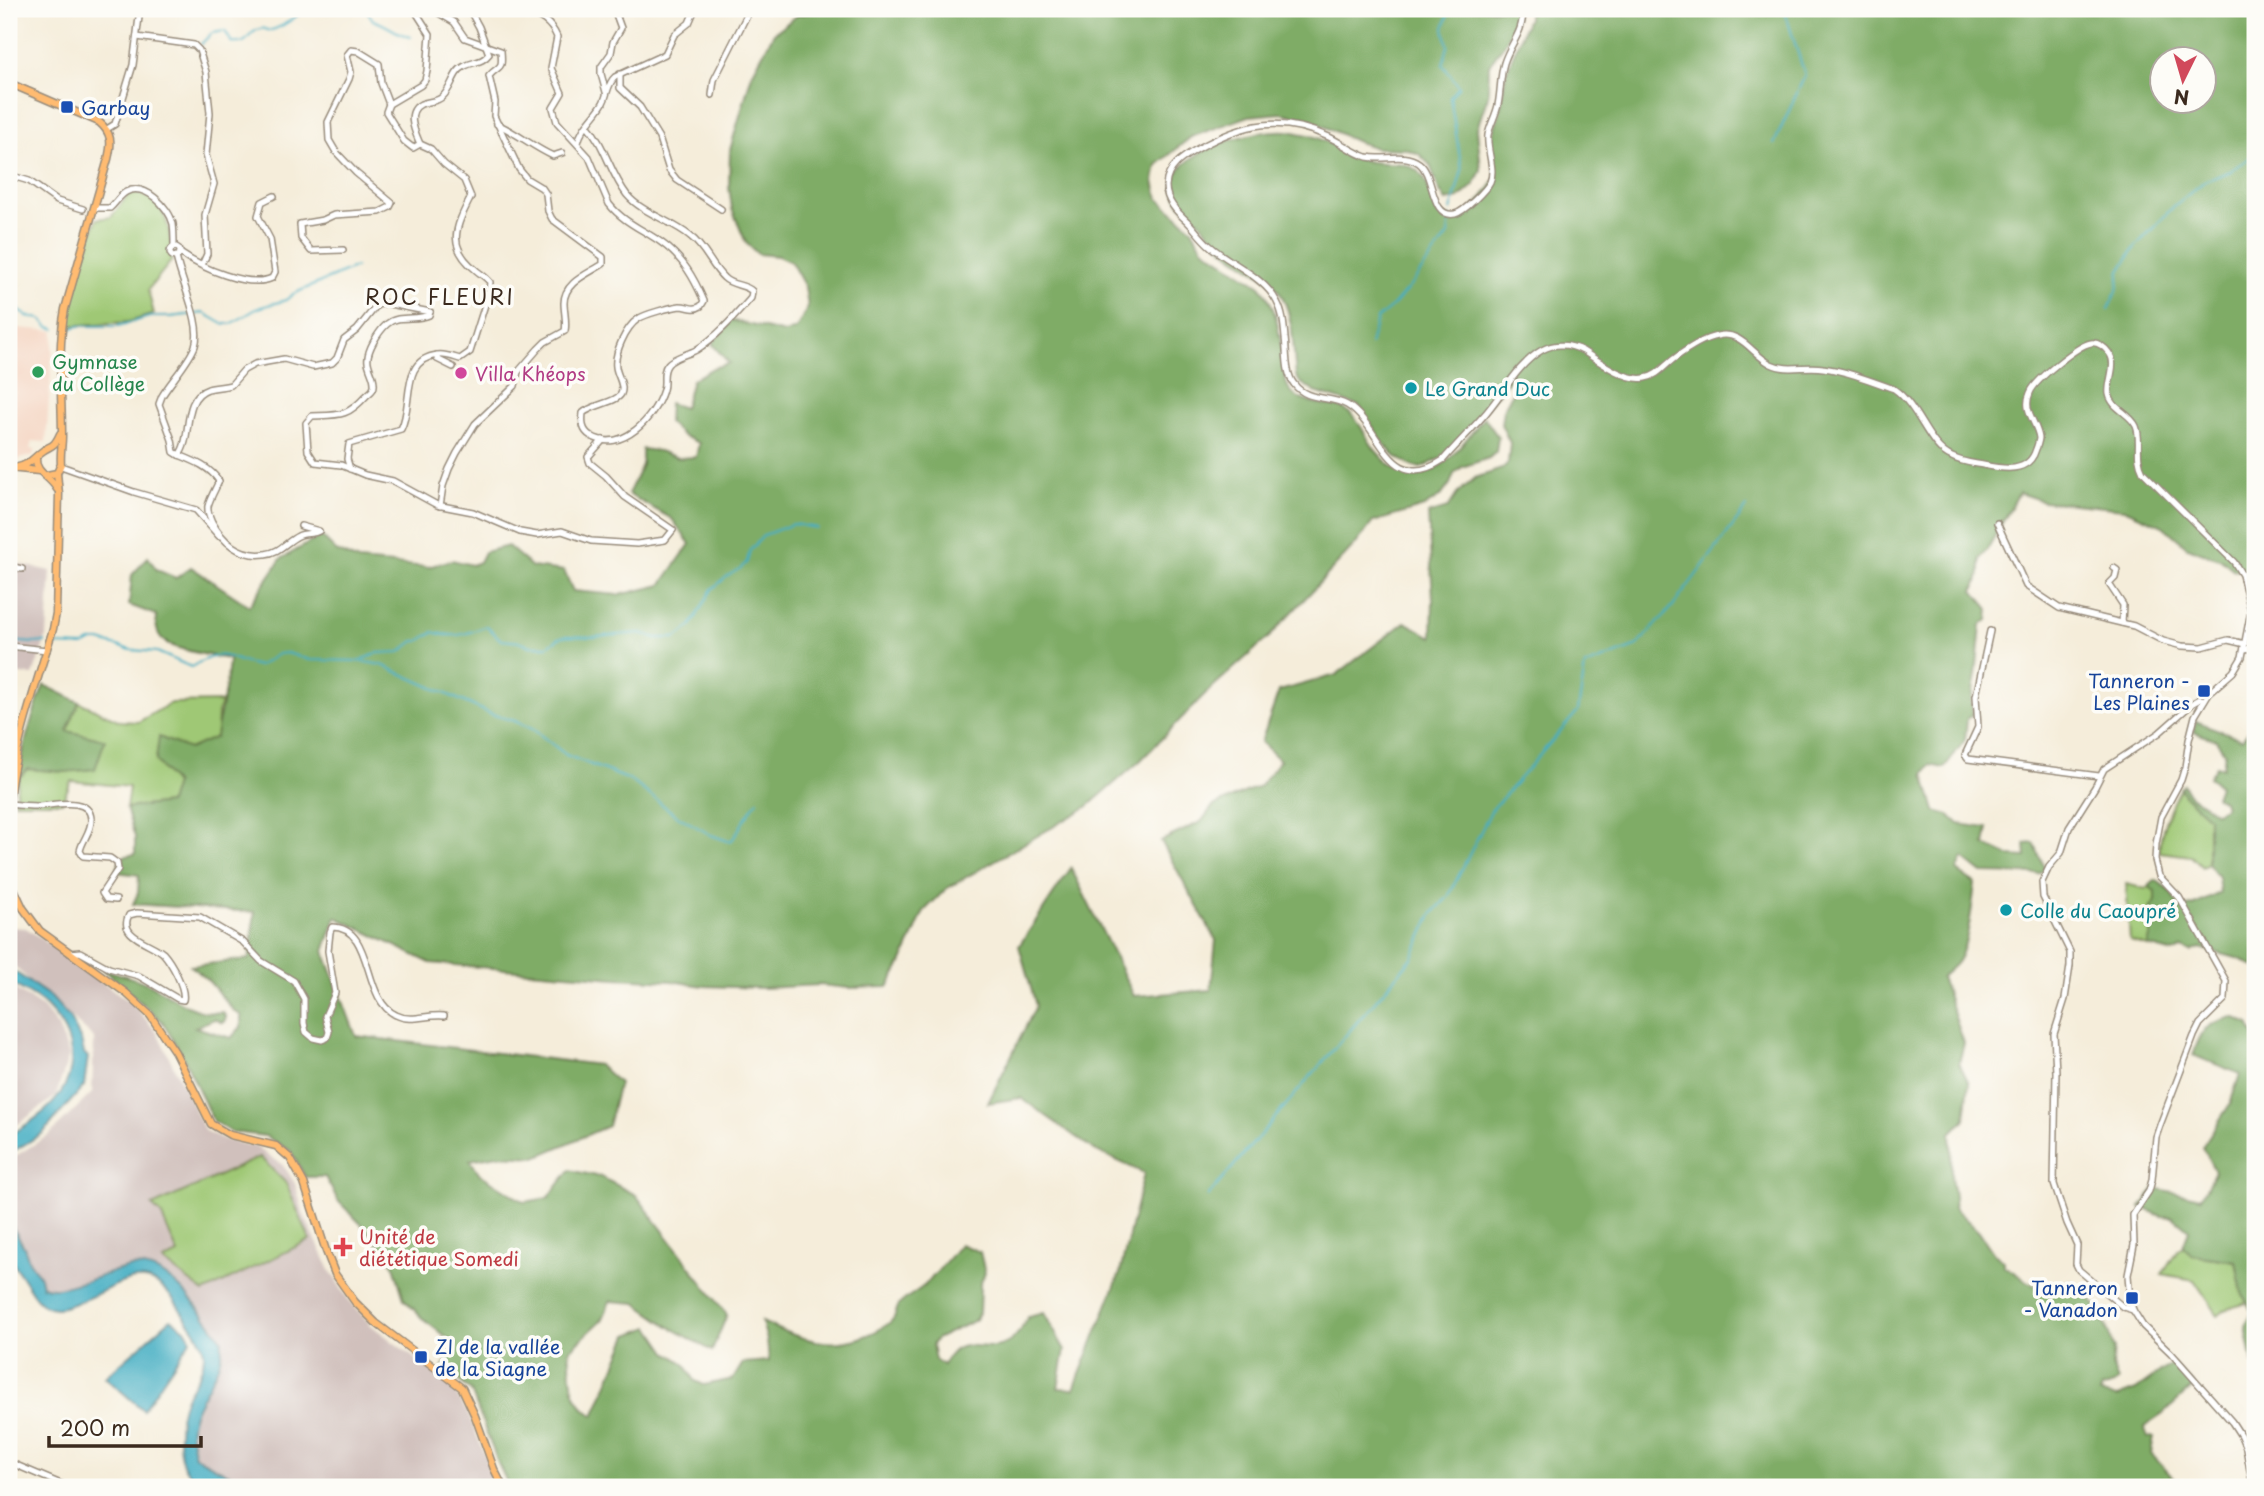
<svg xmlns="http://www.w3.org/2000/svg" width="2264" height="1496" font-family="'Playpen Sans',sans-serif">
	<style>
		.built { fill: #f4d3c0 }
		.industrial { fill: #d0c0bc }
		.green { fill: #9fc874; stroke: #6d7949; stroke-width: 2 }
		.forest { fill: #7fac66; stroke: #5d6b42; stroke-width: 2; fill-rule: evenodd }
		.water { fill: #44aec3; stroke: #406c70; stroke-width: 2 }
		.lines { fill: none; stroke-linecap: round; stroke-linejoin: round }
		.stream { stroke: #44aec3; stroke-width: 2 }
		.minor-casing { stroke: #988c7c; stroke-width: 8 }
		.major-casing { stroke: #988c7c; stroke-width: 9 }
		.minor { stroke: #fff; stroke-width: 5 }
		.major { stroke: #ffbb71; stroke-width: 6 }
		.transit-dot { fill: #1a4fb4; stroke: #fdfcf7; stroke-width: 2.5 }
		.leisure-dot { fill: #2e9e5b; stroke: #fdfcf7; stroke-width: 2.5 }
		.hotel-dot { fill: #d1479c; stroke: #fdfcf7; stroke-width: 2.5 }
		.culture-dot { fill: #0f9aa8; stroke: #fdfcf7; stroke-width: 2.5 }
		.health-dot { fill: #e0444e; stroke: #fdfcf7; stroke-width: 2.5 }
		.labels { text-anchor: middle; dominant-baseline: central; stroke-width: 7; stroke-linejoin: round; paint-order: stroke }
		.transit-label { font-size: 19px; fill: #164399; stroke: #fdfcf7; text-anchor: start }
		.leisure-label { font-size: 19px; fill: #27864d; stroke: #fdfcf7; text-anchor: start }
		.hotel-label { font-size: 19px; fill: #b23c85; stroke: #fdfcf7; text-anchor: start }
		.culture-label { font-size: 19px; fill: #0d838f; stroke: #fdfcf7; text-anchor: start }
		.health-label { font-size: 19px; fill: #be3a42; stroke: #fdfcf7; text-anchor: start }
		.neighbourhood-label { font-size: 21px; letter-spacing: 2px; fill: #3b2a1e; stroke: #fdfcf7 }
	</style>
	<rect width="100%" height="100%" fill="#fdfcf7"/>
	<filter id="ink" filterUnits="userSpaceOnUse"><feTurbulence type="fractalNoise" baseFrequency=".0143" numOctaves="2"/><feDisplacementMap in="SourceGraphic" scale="14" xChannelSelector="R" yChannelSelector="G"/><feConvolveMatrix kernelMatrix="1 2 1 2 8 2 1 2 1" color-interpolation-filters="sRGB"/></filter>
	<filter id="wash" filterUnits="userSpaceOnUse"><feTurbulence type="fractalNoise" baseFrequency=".00686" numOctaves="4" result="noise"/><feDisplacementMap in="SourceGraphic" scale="28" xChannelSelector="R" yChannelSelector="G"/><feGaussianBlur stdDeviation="1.57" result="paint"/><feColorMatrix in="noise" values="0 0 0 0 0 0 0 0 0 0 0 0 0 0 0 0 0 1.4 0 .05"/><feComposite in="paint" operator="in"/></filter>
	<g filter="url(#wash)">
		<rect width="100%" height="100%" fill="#f5edda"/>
		<path class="built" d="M9,327L54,331L46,442L32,441L30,449L36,450L32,456L15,460H9Z"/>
		<g class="industrial">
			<path d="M9,521L14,522L13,563L51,571L47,635L33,675L9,673Z"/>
			<path d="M9,927L26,928L133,1004L158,1034L205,1131L228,1141L257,1147L284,1166L295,1184L304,1215L331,1272L349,1301L371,1325L451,1386L469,1416L497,1487H252L195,1456L190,1437L192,1418L221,1359L190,1299L167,1276L145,1267L52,1290L42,1286L9,1225V1160L49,1135L92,1093L94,1038L9,962Z"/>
			<path d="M9,985L42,1007L58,1027L69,1055L56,1096L9,1131Z"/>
		</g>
		<g class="green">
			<path d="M136,193C168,199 171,234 172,260L148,290L154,314L129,322L66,326L72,295L97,219L111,217L129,194Z"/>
			<path d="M79,702L120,721L138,722L171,703L221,702L218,712L217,737L189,749L159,738L156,761L175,784L169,803L126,808L129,787L71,781L62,802H15L18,779L27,769L66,772V731Z"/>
			<path d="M2180,788L2185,796L2209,817L2208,864L2202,867L2191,856L2159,852C2161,828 2169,809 2180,788Z"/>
			<path d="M2126,884L2146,889L2149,886L2156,893V901L2151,907L2150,914L2153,924L2148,946L2130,941Z"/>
			<path d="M260,1157L286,1183L310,1240L204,1292L163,1261L178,1254L161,1214L152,1206Z"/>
			<path d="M2183,1246L2192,1255L2236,1261L2242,1293L2247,1303L2224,1310L2218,1315L2194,1280L2162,1274L2178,1249Z"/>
		</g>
		<g class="forest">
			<path d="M828,9H1516V16L1506,41L1489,65L1488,96L1477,128L1481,170L1474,185L1459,198L1446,201L1439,190L1430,165L1419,154L1406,149L1376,148L1358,142L1308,119L1282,113L1249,116L1191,137L1157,165L1154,181L1158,198L1191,228L1203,248L1260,286C1277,305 1280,335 1283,361C1284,369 1284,379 1288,387C1302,411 1331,398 1350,413C1361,422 1367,441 1377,452C1422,506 1455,453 1484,417L1498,437L1496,452L1489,458L1462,467L1454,474L1450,484L1441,496L1424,507L1373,522L1355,545L1270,636L1207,692L1140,761L1087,807L946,889L924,911L899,968L888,987L849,988L820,985L762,988L703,986L672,981L615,978L430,963L336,917L324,951L356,1036L599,1065L619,1083L608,1126L536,1157L498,1155L470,1160L480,1174L524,1202L548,1198L570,1170L601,1177L636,1195L727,1315L712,1351L670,1327L636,1303L610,1301L603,1319L569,1351C572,1379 568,1400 594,1416L628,1335L650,1327L667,1352L685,1364L695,1381L704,1385L733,1379L743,1363L769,1361L767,1340L762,1322C797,1338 832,1352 870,1334C878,1330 887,1327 893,1319C896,1315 896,1309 899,1305C906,1297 917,1292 925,1285C938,1272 949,1258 960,1244L980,1252L985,1273L980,1285L979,1313L974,1321L936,1339L932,1345L935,1360L943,1365C963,1327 985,1360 1012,1340C1019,1334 1024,1324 1028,1317L1044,1313L1065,1350L1058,1388L1074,1389L1120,1273L1144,1173L1094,1150L1021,1098L988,1103L1036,1006L1019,946L1071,868L1134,996L1211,990L1216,940L1161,841L1201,822L1213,806L1260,786L1280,760L1261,742L1279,691L1336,675L1405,622L1432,637L1433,599L1428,514L1448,508L1457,494L1475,478L1502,469L1508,463L1510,443L1501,424L1503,410L1518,382L1514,374L1446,456L1421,468L1412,466L1396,457L1383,443L1359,406L1315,392L1300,382L1296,376C1293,351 1294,321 1283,298C1271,275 1245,267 1226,251C1214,242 1208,229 1198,220C1186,209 1171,201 1174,182C1179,149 1259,128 1288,131C1295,132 1302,134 1309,135C1329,140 1346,155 1367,161C1381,165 1400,160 1413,168C1429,177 1431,199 1438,214C1443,216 1449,219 1454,219C1470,218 1489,189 1497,177L1490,143L1500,111L1506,73L1528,18V9H2255V566L2234,570L2222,560L2187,547L2163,526L2124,509L2043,501L2019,493L1988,548L1980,559V573L1974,591L1989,609L1988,620L1981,625L1976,675L1971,701L1973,715L1967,719L1965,740L1944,768L1930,765L1924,774L1935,811L1949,815L1959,824L1988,828L1985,845L2009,856L2026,857L2025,844L2034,843L2045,869L2039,874L1982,873L1963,858L1957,871L1975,883C1973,901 1967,948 1958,961C1954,967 1947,972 1941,977L1964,1043L1959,1063L1969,1083L1965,1119L1951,1133C1952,1147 1951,1160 1951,1174C1951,1186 1956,1196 1954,1208L1979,1232L1994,1254L2004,1261V1266L2040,1289L2070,1281L2090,1297L2106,1326L2114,1348L2112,1366L2118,1381L2107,1388L2102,1389L2100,1394L2117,1397L2136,1390L2173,1363L2194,1386L2163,1414L2144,1427L2148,1437H2154L2151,1454L2178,1483L2190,1481L2197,1487H509L498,1463L471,1391L443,1367L455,1344L424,1320L404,1299L394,1266L371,1234L339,1202L325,1177H305L291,1151L265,1136L232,1132L213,1121L185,1060L162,1021L103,969C119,974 136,978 151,985C174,997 195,1017 223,1012L226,1018L223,1023L214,1019L195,1027L231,1038L241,1027V1015L233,1010L208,980L191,966L249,959L255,912L133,904L138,893L139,875L116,872L122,857L135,854V837L126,808L169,803L175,784L156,761L159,737L189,749L216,737C219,711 228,686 229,659C215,656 173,650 164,641C156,634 156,625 156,615L129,605L132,575L148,557L157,570L176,578L191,567L249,606L281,559L321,536L336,551L358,561L428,567L452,560L472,565L479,562L484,552L508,546L532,567L564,571L573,591L619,595L661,585L690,544L672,519L628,494L642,465V449L659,451L678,458L696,457L699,443L683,436L668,422L669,403L684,408L692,380L713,368L729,363L712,344L731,320L785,333L796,329L808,307L805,287L791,262L778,256L758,254L746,243L732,209L729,187L730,150L752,74L774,33L798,15ZM2162,60H2204V102H2162Z"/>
			<path d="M44,685L79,702L67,731L105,740L95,769L66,772L27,769L18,779C22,747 32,716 44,685Z"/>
			<path d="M2255,695V967L2240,959L2200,948L2191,952L2183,948L2173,953L2148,946L2153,924L2150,914L2151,907L2156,901V893L2149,886L2156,880L2169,890L2180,908L2193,906L2220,893L2218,877L2208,864V817L2185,796L2180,788L2183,784L2190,796L2216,812L2225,807L2223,800L2215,797L2219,786L2209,777L2216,766L2223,768L2225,753L2216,740L2194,732L2196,721L2242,739L2251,728L2255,710L2249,699Z"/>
			<path d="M2233,1017L2249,1024L2255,1037V1365L2253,1364L2246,1327L2252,1312L2242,1293L2236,1261L2192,1255L2183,1246L2189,1230L2173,1217L2161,1216L2141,1207L2155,1188L2201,1198L2215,1171L2202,1147L2230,1104L2240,1074L2193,1055C2202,1029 2205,1024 2233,1017Z"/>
		</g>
		<g class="water">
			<path d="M9,968L51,997L69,1017L81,1040L84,1053L88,1057L84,1086L43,1133L9,1154V1136C26,1125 48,1112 60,1094C81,1063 71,1031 46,1006C36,996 20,989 9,982Z"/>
			<path d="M9,1221L24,1247L29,1261L40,1277L42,1286C55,1291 66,1286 79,1283C97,1279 113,1270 131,1267C169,1261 201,1312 221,1338C227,1366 201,1392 193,1417C188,1431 192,1443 195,1456L252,1487C233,1487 207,1487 191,1475C174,1462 178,1417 185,1399C192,1384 204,1373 204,1355C204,1338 188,1323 180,1309C144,1251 115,1292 70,1305C61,1308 53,1310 44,1305C36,1301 32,1292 27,1285C22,1276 11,1263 9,1253C7,1243 9,1231 9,1221Z"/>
			<path d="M171,1319L185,1329L191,1339L143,1410L105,1377Z"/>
		</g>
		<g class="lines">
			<g class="stream">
				<path d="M366,9L373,20C387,24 397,35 411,37"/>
				<path d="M1447,9L1449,12L1444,28L1448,46L1443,65L1459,86L1450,97L1462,170L1451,211"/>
				<path d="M201,44L212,33L225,31L232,43C252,45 245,33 260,29C269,27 262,31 271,30C281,28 298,16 304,9"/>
				<path d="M1774,144L1805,75L1784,9"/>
				<path d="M9,304L29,317L41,319L49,327L56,329"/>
				<path d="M2108,309L2117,291L2120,271L2136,246L2174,206L2205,181L2231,171L2255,154"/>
				<path d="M69,329L79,326H118L150,317H170L204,313L223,324H231L258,308L286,300L293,294L356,267"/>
				<path d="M1370,345L1377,319L1394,305L1411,285L1448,235L1450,216"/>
				<path d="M9,641L35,643L45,642"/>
				<path d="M54,645L83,646L93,641H100L131,650L157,652L191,667C229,645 223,660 259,666L278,654L287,653L310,660L360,661L382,665L491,714L515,721L534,730L566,755L630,780L676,815L711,835L731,842C738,832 751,806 758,801"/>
				<path d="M362,660L378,653L400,652L414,641H419L433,632C454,639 467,634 487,626L501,640L522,642L530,646H548L559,638L567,636L593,637L641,633L656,638H676L691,626L712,589L729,575L741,568L747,562L750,550L764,535L793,524L817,528"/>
				<path d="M1208,1196L1412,958L1432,914L1448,897L1491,811L1578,711L1585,666L1637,646L1673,606L1747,507"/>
			</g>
		</g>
	</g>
	<g filter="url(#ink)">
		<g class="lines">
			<defs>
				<g id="minor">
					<path d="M414,9L430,34L427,71L425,80L421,85L389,104L386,112L404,141L413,148L420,144C415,132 405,112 421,104C428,101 437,102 442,97C453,88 452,72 465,66C475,61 482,63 489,54L479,27L469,9"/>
					<path d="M432,9L454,22L465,38L501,51C503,72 499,64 489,76L495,102L494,116L519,169L527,179L542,188L546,194L548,211L552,219L603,257V264C588,274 564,282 564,303C564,312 567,322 565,331L545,342L538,349L518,372L515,386L475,424L457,453L449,469L443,486L440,506"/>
					<path d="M522,9C538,16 550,20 557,37L551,68L562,93L553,108L557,122L589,157L609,204C623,222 644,230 662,243C683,258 694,278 704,301L701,306C693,311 689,306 680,306C672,307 645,314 638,319C626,327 614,353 616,367C617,376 625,385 621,394C617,402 592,405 583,413C582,422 582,431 591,436C622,454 655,417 663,390C666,381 661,372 668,364C675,356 687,355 696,350C717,337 735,316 751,298L752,291C745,284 732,286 724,278C711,266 705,247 690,236C672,221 642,213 627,195C610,173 605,145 587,125"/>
					<path d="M1523,9C1523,35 1511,41 1504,63C1500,76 1501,91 1498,105C1496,115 1490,125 1488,135C1486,150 1496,169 1490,182C1486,190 1464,212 1455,214C1430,219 1435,175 1419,163C1403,152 1384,161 1367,157C1353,153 1342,143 1329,137C1281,115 1244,123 1199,148C1183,157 1167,167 1166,186C1166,201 1177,212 1187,221C1195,229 1201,238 1209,245C1230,264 1264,276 1277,302C1283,313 1284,326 1285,338C1287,352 1285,373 1294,384C1307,402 1330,395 1347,405C1382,426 1388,496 1443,460C1457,444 1472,429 1486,413C1503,393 1519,363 1542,350C1555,343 1570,344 1583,351C1598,361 1627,382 1645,378C1658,376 1665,365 1675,358C1687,349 1702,339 1717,336C1742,330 1751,354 1771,364C1787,372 1806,365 1823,368C1847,371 1872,381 1894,389C1919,406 1928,447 1952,457C1961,462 1972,463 1983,465C2003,469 2029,474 2036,449C2037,447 2039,440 2039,438C2037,422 2022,411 2030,393C2034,381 2078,345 2091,343C2098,342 2105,347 2109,353C2118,364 2107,381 2109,394C2112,409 2130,413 2136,426C2142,440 2134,455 2143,472L2234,562L2242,575L2251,611L2242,657L2233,672L2209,693L2195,716L2189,740L2185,767L2181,780L2161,817L2156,844L2155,860L2159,876L2179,897L2226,981L2225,999L2200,1024L2194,1036L2160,1125L2156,1137L2152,1180L2149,1191L2133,1215L2134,1245L2128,1275L2130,1301L2133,1310L2143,1326L2171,1353L2232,1422L2241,1436L2246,1448L2253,1487"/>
					<path d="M137,37L194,45L199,50L206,72L210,113L206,155L214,184L205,215L207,254L202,265"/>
					<path d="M620,74V88L640,107L659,138L669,170L677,180L721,209"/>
					<path d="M606,92L601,74V67L611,53L613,42L621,28L614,9"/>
					<path d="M712,95L714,80L750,9"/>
					<path d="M497,124C517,133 533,147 553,156L562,153"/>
					<path d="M107,129L115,124L133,65L140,9"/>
					<path d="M578,143C581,127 595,117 603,103C608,94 607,84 615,77L665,54L674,35L689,23L695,9"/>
					<path d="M9,175L29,181L57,201L83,209"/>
					<path d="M95,208H110C116,203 119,196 126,192C145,182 169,207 173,224C174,231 174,239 174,247"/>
					<circle cx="175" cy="252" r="5"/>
					<path d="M343,250L311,251L301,238L300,224L323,220L334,215L380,212L390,207L392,203L356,173L336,152L329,140L328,122L349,79L351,72L347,55L351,50L358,51L379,64L381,83L389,104"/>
					<path d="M180,253C200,267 248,289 272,278L275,272L270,239L258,216L262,202L274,196"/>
					<path d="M176,256C180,280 203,324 195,346C189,362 171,381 162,396L159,404L172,440L174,452L179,455"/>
					<path d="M430,312L429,315C416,321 399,314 387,324C379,331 366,351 368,362C369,369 374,376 374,383C375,390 370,392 366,396C347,417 340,415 312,416L306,423L308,451L315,462L341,465L365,475L393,481L437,505L473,512L520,532L537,535L562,531L591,541L637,544L665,540L673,530L625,497L606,476L590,463L588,457L603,440"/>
					<path d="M437,355V359L453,367"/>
					<path d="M179,455C193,438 181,398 208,389C215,387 223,387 231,385L244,370L255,364L284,359L313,367L332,363L337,358L344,340L357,330L377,305L385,303L430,312"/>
					<path d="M179,455C194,461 210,467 219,481C216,488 210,498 208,506C207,512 210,517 212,522C223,542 240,557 265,554C279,553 286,542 298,536C305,532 313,535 319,531L301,526"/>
					<path d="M61,466L134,492L196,510L219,536"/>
					<path d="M350,469L347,459L349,444L401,429C414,405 399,359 438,355C444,354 453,357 460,359L470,352L489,292L490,282C486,277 482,275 477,271C446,247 455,228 471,197L464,180L444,164L431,149L420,144"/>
					<path d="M1997,523L2026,586L2059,608L2134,626L2163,641L2182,646L2202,647L2228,640L2245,644"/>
					<path d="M9,566L22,569"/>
					<path d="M2114,568L2117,570L2115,578L2109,584L2123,605L2122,623"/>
					<path d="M1990,631L1976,696L1978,727L1965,755L1968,759L2099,776"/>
					<path d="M9,646L47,650"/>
					<path d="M2244,649L2255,648"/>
					<path d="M9,804C18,805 28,806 37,806C52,806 90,795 91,819C92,831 82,840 80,851L83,856L110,858L117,863L118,869L102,893L106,899L116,900"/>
					<path d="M70,953L80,952L109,968L139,976L178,999L183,1000C186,988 171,962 163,953C152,943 117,936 129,915L137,913L200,917L243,942L261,961L294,981L304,999V1023L306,1032L313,1038L322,1040L327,1038L329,1032L325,1016L335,993L328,951L330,932L332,927C375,927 361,999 396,1015C412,1023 427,1014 444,1016"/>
					<path d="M2133,1310L2123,1307L2079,1270L2076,1264L2077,1245L2067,1223L2054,1184L2056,1072L2054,1034L2065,999L2070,966V952L2043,897L2042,882L2049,867L2061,853L2069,828L2095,787L2104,769L2159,733L2193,703L2200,699L2204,700"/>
					<path d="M9,1462L68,1487"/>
					<path d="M9,1476L17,1487"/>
				</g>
				<g id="major">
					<path d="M9,83L99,122C112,133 112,143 108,159L65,309C57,351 62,394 62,436C62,446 60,454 61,464L57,473L47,475"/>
					<path d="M36,458C35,473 50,476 57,489"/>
					<path d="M9,468L39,471"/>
					<path d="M15,468C28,465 31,461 40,453C50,444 53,450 60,434"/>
					<path d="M9,801C15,742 36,686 53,629L56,613L59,494L57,473"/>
					<path d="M9,878L23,908L40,931L126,993L150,1015L175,1052L211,1124L230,1135L276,1146L290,1158L304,1183L326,1251L335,1274L355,1302L376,1323L462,1388L475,1416L494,1469L503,1487"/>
				</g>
			</defs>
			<use href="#minor" class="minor-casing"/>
			<use href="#major" class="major-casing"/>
			<use href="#minor" class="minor"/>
			<use href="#major" class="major"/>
		</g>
	</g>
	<g class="transit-dot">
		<rect x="60" y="100" width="14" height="14" rx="3.5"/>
		<rect x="2197" y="684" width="14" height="14" rx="3.5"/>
		<rect x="2125" y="1291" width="14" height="14" rx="3.5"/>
		<rect x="414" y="1350" width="14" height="14" rx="3.5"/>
	</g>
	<circle class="leisure-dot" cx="38" cy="372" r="7"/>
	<circle class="hotel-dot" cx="461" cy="373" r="7"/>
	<g class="culture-dot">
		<circle cx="1411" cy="388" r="7"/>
		<circle cx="2006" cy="910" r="7"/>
	</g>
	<path class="health-dot" d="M339.5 1236.5h7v7h7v7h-7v7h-7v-7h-7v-7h7z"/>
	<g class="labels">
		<g class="transit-label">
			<text x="81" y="107">Garbay</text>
			<text x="2190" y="680" text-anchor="end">Tanneron -<tspan x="2190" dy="22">Les Plaines</tspan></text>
			<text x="2118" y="1287" text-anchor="end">Tanneron<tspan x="2118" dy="22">- Vanadon</tspan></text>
			<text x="435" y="1346">ZI de la vallée<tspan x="435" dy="22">de la Siagne</tspan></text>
		</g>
		<g class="leisure-label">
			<text x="52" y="361">Gymnase<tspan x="52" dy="22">du Collège</tspan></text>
		</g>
		<g class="hotel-label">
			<text x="475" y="373">Villa Khéops</text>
		</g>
		<g class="culture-label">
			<text x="1425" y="388">Le Grand Duc</text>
			<text x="2020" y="910">Colle du Caoupré</text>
		</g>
		<g class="health-label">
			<text x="359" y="1236">Unité de<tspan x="359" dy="22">diététique Somedi</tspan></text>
		</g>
		<g class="neighbourhood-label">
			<text x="440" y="296">ROC FLEURI</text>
		</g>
	</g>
	<rect width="2264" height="1496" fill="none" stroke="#fdfcf7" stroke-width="35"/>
	<g transform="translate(2183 80) rotate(185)"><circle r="33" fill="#fdfcf7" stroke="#afa8a0" stroke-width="2"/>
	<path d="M0-5L12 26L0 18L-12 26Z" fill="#d1495b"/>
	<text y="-10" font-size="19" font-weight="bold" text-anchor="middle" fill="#3b2a1e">N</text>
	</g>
	<path d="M49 1436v10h152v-10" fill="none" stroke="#3b2a1e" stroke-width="3.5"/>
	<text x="60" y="1436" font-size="21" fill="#3b2a1e" stroke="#fdfcf7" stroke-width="5" paint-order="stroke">200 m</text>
</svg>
